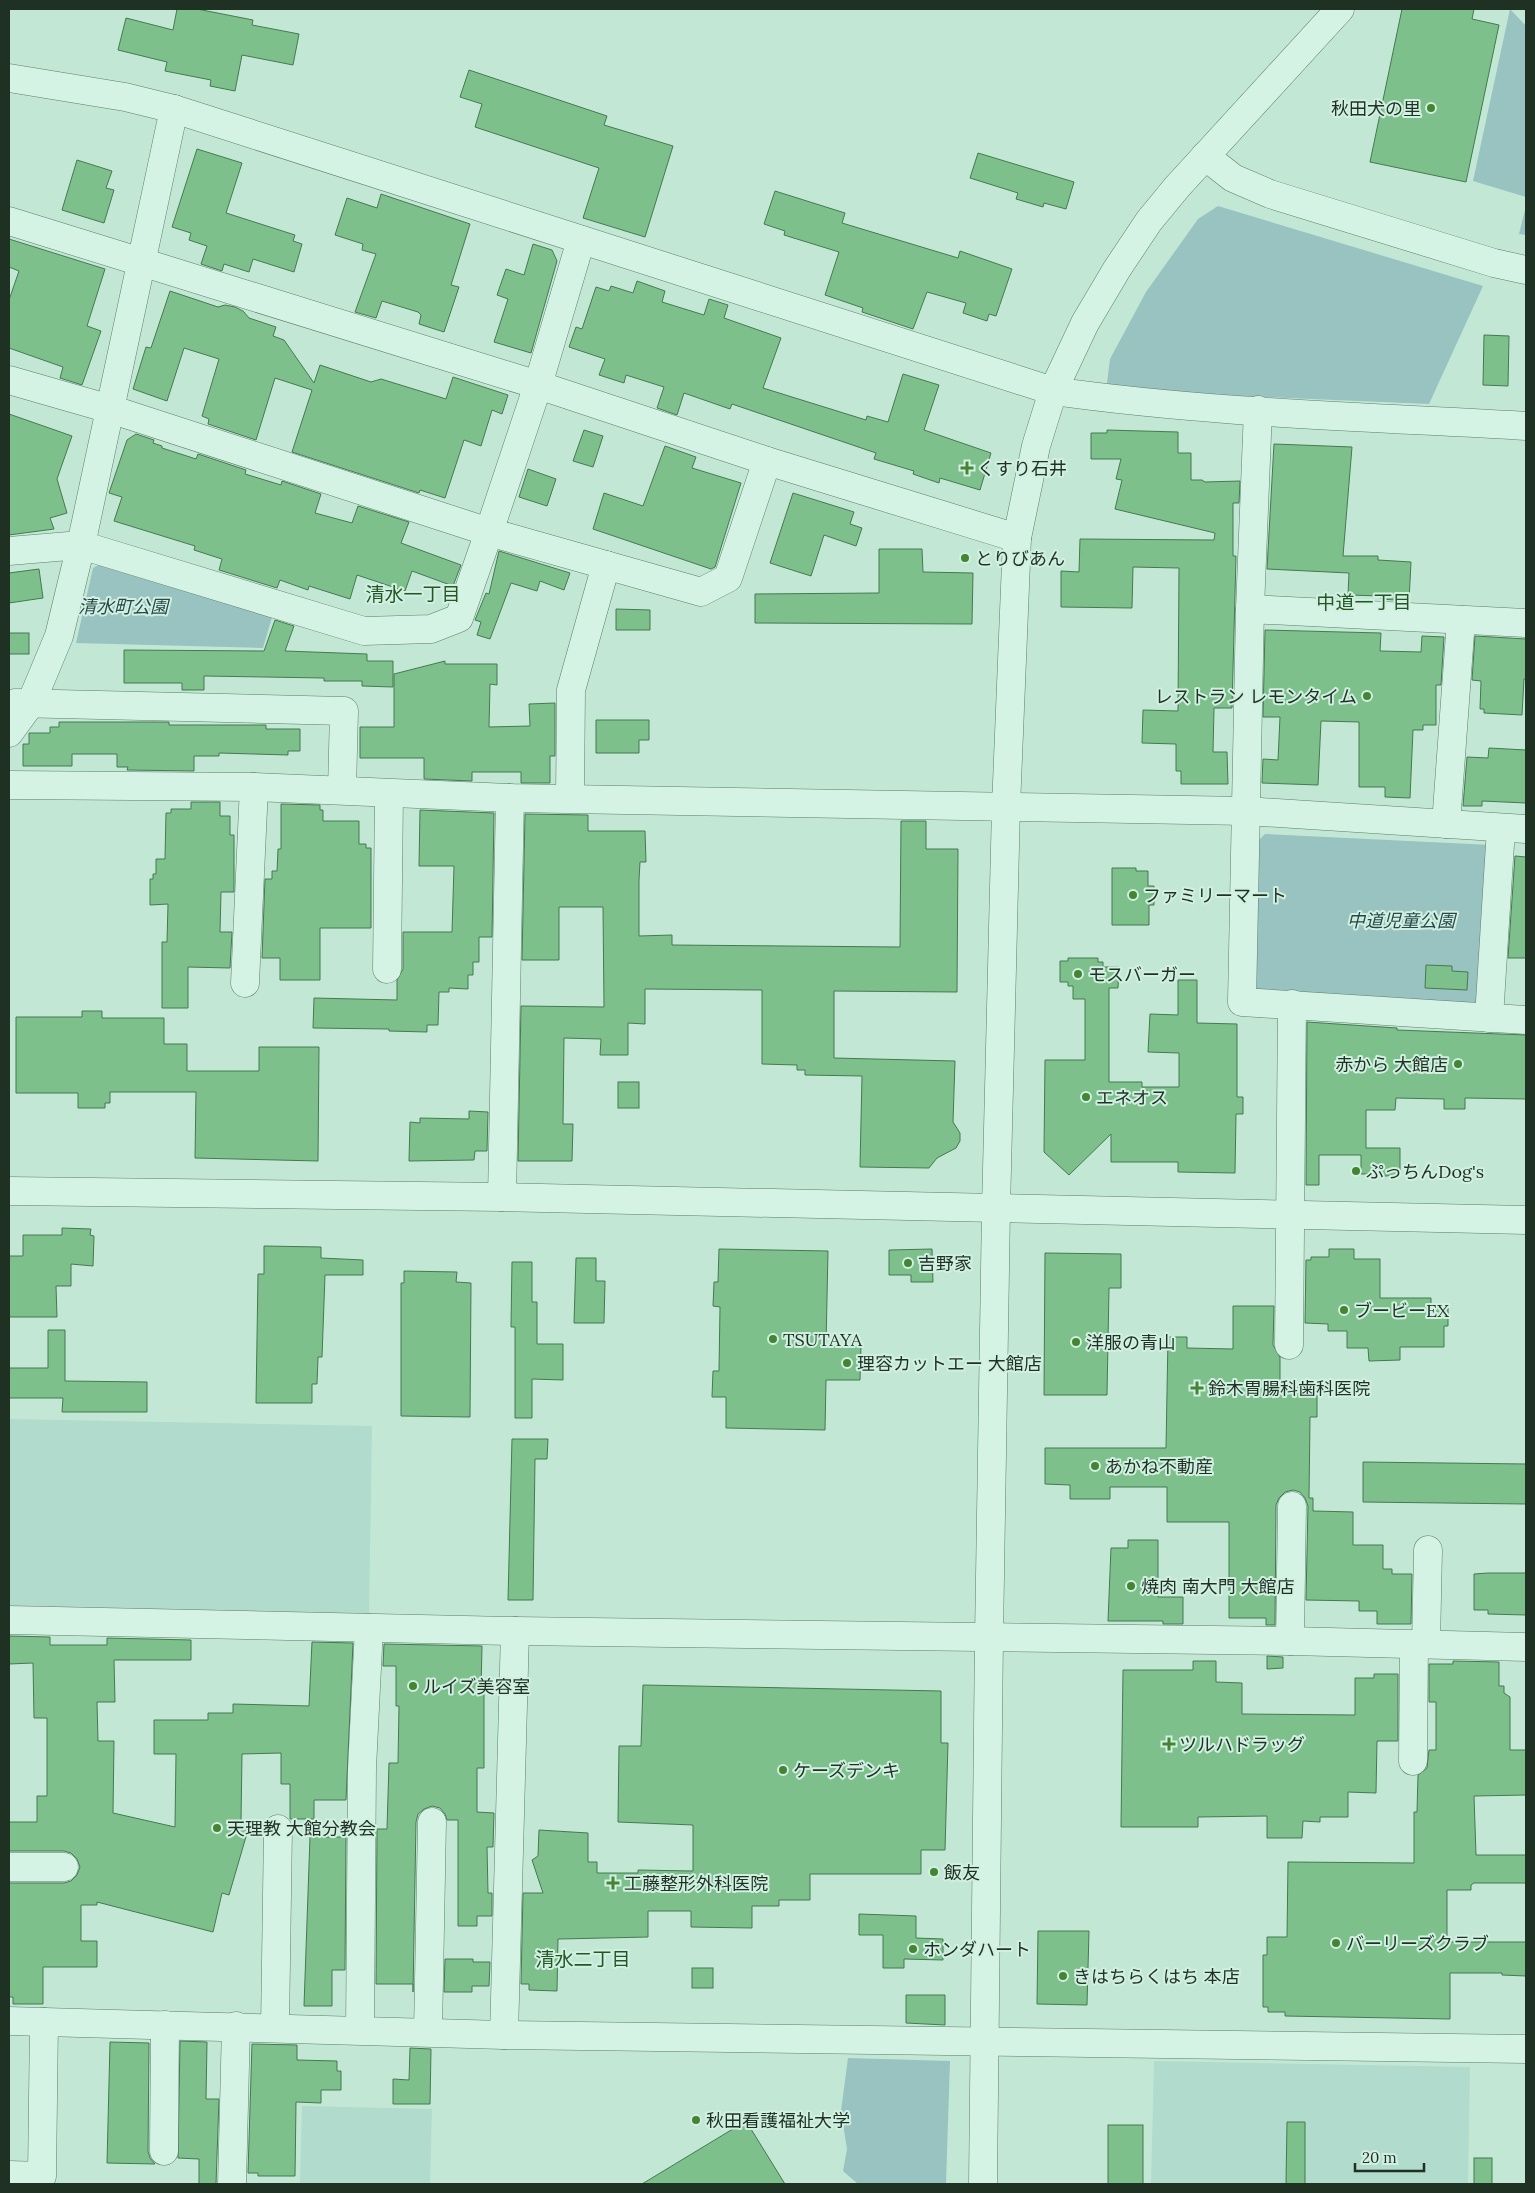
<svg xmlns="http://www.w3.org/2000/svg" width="1535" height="2193" font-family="Lora,'Noto Sans JP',serif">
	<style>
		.farmland { fill: #b1dbcd }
		.green { fill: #98c3c0 }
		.building { fill: #7dc08c; stroke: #457a50 }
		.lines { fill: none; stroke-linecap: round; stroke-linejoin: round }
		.minor-casing { stroke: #5c7f68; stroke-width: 29 }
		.minor { stroke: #d4f3e4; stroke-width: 28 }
		.poi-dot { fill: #448534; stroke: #d1f0e1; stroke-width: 2 }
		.labels { text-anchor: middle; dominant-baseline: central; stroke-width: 4; stroke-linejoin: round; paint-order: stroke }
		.poi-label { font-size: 18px; fill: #1e3123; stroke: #d1f0e1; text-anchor: start }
		.park-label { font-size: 18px; font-style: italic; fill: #27484a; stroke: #d1f0e1 }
		.neighbourhood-label { font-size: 19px; fill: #235724; stroke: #d1f0e1 }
	</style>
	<rect width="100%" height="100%" fill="#c3e7d5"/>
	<g class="farmland">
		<path d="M9,1419L372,1426L369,1615L9,1609Z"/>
		<path d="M1154,2061L1470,2067L1468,2184H1151Z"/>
		<path d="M302,2106L432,2109L430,2184H300Z"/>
	</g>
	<g class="green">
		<path d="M1510,9L1526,26V197L1473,181Z"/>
		<path d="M1218,206L1483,286L1429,404L1126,391L1107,383L1110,359L1146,292L1198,219Z"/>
		<path d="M1526,206V235L1519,234Z"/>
		<path d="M106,561L273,614L263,648L76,643L93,568Z"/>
		<path d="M1265,834L1491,845L1483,998L1474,1005L1253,991L1256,843Z"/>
		<path d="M848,2058L950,2061L946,2184H858L843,2171L847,2149L841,2111Z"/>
	</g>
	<g class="building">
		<path d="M177,9H197L253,20L252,25L299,34L293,65L242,55L235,91L210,86L211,80L165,71L167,62L118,50L126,18L173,30Z"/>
		<path d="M1402,9H1474L1472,19L1499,25L1466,182L1370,162Z"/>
		<path d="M469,70L607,116L604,125L673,146L645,237L583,218L599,168L475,127L482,104L460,97Z"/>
		<path d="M197,149L242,163L226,213L295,235L293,241L302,244L294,272L253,259L249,272L224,264L222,271L201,264L207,246L189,240L191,233L172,227Z"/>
		<path d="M978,153L1074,182L1066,209L1044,203L1043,207L1016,199L1018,193L970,178Z"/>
		<path d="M77,160L112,171L106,188L114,190L104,223L62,210Z"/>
		<path d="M775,191L845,213L842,223L958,258L960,251L1012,269L996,316L989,314L987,321L963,313L966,303L927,292L913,329L862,312L863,308L825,295L839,252L784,235L785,231L764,224Z"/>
		<path d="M381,194L470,224L451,285L459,287L444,332L419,324L421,315L418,312L382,301L376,318L355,312L376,254L362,250L363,244L335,235L347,198L377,208Z"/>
		<path d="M9,239L105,269L87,326L101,331L82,385L60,378L63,367L9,348V300L19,271L9,267Z"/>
		<path d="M533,244L552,250L557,261L531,353L494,342L508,299L497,295L506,269L524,275Z"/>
		<path d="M637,281L665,291L662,302L704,315L709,299L728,305L724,318L781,338L763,388L866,420L867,416L888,422L903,374L939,385L924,430L991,453L980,490L940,478L939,483L913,474L914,471L874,459L876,453L732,404L730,409L684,393L677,415L657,408L664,387L626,375L624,383L599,375L605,359L569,347L576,327L582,329L596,287L609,291L611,286L633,293Z"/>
		<path d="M170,291L218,307L225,305L235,307L243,311L249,318L276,327L273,336L284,340L314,383L320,365L371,382L381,379L446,399L453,377L508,395L502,414L492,410L481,446L464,440L445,498L420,490L419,493L292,452L312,390L275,378L256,440L208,424L209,419L202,416L219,359L184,348L167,401L133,389L146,347L151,348Z"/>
		<path d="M1484,335L1509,336L1508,386L1483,385Z"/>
		<path d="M9,414L72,436L57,479L67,513L50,518L54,529L9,535Z"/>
		<path d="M584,430L603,436L593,467L573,461Z"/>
		<path d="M1107,430L1178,432V453H1191V480H1202L1205,482L1240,481L1239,503H1233V556H1236L1232,708H1214L1213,752H1227L1228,784H1181V771H1176V744L1142,743L1143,710L1178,711L1179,568L1133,567L1132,608L1061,607V571L1079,572L1080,539L1214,540L1215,533L1115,509L1122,480L1116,479L1121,459H1091V433H1107Z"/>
		<path d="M136,434L154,440L153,443L162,446V448L196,459L198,454L246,470L245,474L281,485L282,481L321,494L315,513L352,523L358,506L409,522L401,543L461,565L453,586L412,571L405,591L357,575L350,599L309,586L308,590L280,580L277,588L219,570L222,559L194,550L195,546L114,521L122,497L109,493L127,440Z"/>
		<path d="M1274,444L1352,447L1343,556H1378V560L1411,562L1409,601L1381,599V596L1348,595L1349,573L1267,569Z"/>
		<path d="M665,446L696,457L692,468L741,483L715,567L711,569L593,529L604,493L643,506Z"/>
		<path d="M528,469L556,479L547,506L519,497Z"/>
		<path d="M793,493L854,512L850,524L862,528L856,546L824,535L811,576L770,563Z"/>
		<path d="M879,549H922L923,572L973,573L972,624L755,623V594L879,593Z"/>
		<path d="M499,551L570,573L564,590L540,581L537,591L511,583L490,639L477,635L481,622L475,620L486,593L489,594Z"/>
		<path d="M39,569L43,598L9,603V573Z"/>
		<path d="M616,609L650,610V630H616Z"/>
		<path d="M275,620L294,626L285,651L367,654V661H393V687L362,686V681H324V678L204,676V690H182V683H124V650L264,651Z"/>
		<path d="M1265,630L1381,633L1380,651L1421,652L1422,636L1444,637L1441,685H1436V725H1423V730H1413L1410,798L1385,797V787H1359V722L1321,721L1318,785L1262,783L1263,759L1278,760L1280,717H1263Z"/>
		<rect x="9" y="633" width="20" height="21"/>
		<path d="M1475,636L1526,639V679H1524L1522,715L1484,713V709H1480L1481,681L1472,680Z"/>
		<path d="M445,661V664H497V685L490,684L489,727L530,726L529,704L555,703V756H550V783H521V772H472V781L424,779V758H360V727H394V674Z"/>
		<path d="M596,720H649V740H639V753H596Z"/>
		<path d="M59,722H169V725H266V729H300V751H288V755L219,753V756H194V771L127,770L128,767H117V754H72V766H23V744H29V733H50V727H59Z"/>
		<path d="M1489,748L1526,750V803L1482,801V806H1463L1467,757L1488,758Z"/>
		<path d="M191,802H220V816H230V835H234V892H221L220,932H232L230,968L188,967V1008H162V942H167L168,904L150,905V879H153V874H156V859H165L166,813H171V809H191Z"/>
		<path d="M281,804L320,805V810H323V821H359V844H366V848H371V928H320V980H280V958H262L265,879H272V871H277L278,849H281Z"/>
		<path d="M420,810L494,813L492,937H479V962H473V975H468V989L449,988V992H439L438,1025H427V1032L389,1031V1029L313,1028L314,998L397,1000V980L403,969V932H452L454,866H419Z"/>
		<path d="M525,814L588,815V831H645L646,862H640L639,880V936L672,935V945L900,947L901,821H926V849H958L957,992L834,991V1058L955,1061L953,1122L960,1133V1141L956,1148L937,1158L929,1168L860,1167L862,1076L805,1075V1070H797V1065L762,1064V990L645,989V1024L628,1023V1055H600L601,1039L564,1038L563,1124H573L572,1161H518L521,1006L604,1007L603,907H559V960H522Z"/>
		<path d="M1515,856L1526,857V958H1508Z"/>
		<path d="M1112,868H1136V871H1148V886H1154V905H1149V925H1112Z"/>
		<path d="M1068,958H1098V962H1103V967H1119L1118,988H1109V1082H1142V1087H1179V1053L1148,1052L1150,1014L1178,1015V980H1197V1023L1237,1024V1097H1243V1114H1236L1235,1173L1178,1172V1162H1111V1134L1069,1175L1044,1152L1045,1060H1085V999H1073V986H1068V982H1060V961H1068Z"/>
		<path d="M1426,965L1452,966V971L1468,972L1467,990L1425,988Z"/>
		<path d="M82,1011H102V1018H164V1044H187V1071H259V1047H319L318,1161L195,1158L196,1092H110V1103H105V1108H78V1093H16V1017H82Z"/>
		<path d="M1307,1022L1397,1028V1030L1526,1035V1099L1465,1098V1109H1444V1099L1396,1098L1395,1110H1366V1148H1400V1175L1371,1177V1174H1361V1155H1319V1185H1306Z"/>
		<rect x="618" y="1082" width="21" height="26"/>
		<path d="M469,1111L488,1112L487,1151H475L474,1160L409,1161L410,1122L420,1123V1118L469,1119Z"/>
		<path d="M62,1228L91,1229L90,1235L94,1236L93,1266L71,1264V1286H56L57,1317H9V1256H23V1235H62Z"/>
		<path d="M264,1246L321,1247V1258L363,1260V1275H325L322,1357H318L317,1384H312V1403H256L258,1274H264Z"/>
		<path d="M719,1249L828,1251L826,1346H861L860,1380H826L825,1430L726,1428V1397H712L713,1371H719L720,1307L713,1306L714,1282H718Z"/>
		<path d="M932,1249L933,1282H911V1275H889V1250Z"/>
		<path d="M1329,1249H1354V1259H1380V1298H1431V1308H1448V1326H1444V1347H1400V1360L1369,1361L1368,1348H1347V1331H1328V1324L1305,1323L1306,1260H1311V1257H1329Z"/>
		<path d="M1045,1253L1121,1254V1288H1109L1107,1395H1044Z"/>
		<path d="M576,1258H596V1281H605L604,1323H574Z"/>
		<path d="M512,1262H532V1302H537V1344H563V1380L532,1379V1418H515V1327H511Z"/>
		<path d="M404,1271L457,1272L456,1282L471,1283L470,1417L401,1416V1283H404Z"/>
		<path d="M1233,1306H1274L1273,1345L1280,1357V1386H1317V1417H1310L1309,1498H1313V1511L1353,1512V1545H1383V1569H1392V1574H1412L1411,1624H1377V1611H1359V1601L1306,1600L1308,1506L1305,1498L1300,1492L1293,1490L1285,1492L1279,1498L1276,1505L1275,1625H1266V1618H1229V1522H1167V1487H1110V1499H1070V1485L1045,1484V1448H1166L1168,1337H1187V1348L1233,1349Z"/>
		<path d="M48,1330H65V1381L147,1382V1412H62L63,1398H9V1368H48Z"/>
		<path d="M512,1439H548L547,1459H535L533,1600H508Z"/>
		<path d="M1363,1462L1526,1464V1504L1363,1502Z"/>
		<path d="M1128,1540H1158V1597H1183V1624H1163V1621H1108L1111,1548H1128Z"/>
		<path d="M1488,1573H1526V1615L1488,1614V1610H1474V1574Z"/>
		<path d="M9,1636L50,1637V1645H107V1638L191,1640V1660H114L115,1702H97L98,1741H114L113,1813L175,1827L176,1754H154V1720H208V1713H233V1704L309,1706L312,1642L353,1643L346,1800H314V1819H290V1784H281V1753L242,1754L241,1822L250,1823L229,1895L222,1893L213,1932L97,1902V1905H81V1941H97V1967H43V2004H13V1997H9V1883H64L71,1881L77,1875L80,1867L77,1859L71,1853L64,1851H9V1822H37V1796H47V1718H34L33,1663L9,1664Z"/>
		<path d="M384,1644L482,1646L481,1691H484V1768H477V1812L494,1813L493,1847H487L488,1893H492V1916H477V1926H458V1820H447L445,1814L440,1808L432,1806L424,1809L418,1814L416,1822L413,1992V1984H376L377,1829H387L389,1763H398L399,1706H396V1666H383Z"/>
		<path d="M1267,1656L1283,1657V1668L1267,1669Z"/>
		<path d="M1193,1661H1216V1682L1242,1683V1714L1355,1715V1678H1374V1674H1398V1741H1377L1376,1793L1348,1792V1817H1320V1822L1303,1821L1302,1838H1267V1816L1198,1817V1827H1121L1123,1670H1193Z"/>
		<path d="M1453,1661L1499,1662V1686H1504V1693L1510,1697V1750H1526V1795L1474,1796L1476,1855H1526V1883H1474L1471,1885V1890H1447V1942H1526V1976L1502,1975V1973H1450V2019L1285,2016V2012H1268V2007H1263V1955H1267V1937H1287L1288,1862L1414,1863V1812H1417L1418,1775L1427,1768L1429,1750H1436V1702H1429V1664H1453Z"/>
		<path d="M643,1685L941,1691V1743H948L945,1850H921V1874H810V1900H779V1906H752V1928L691,1927V1911H648V1937L560,1939H558L557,1991L529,1990V1984H521L523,1893H543L532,1860L538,1856L539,1830L588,1833V1862H597V1873H638V1870L693,1871V1825L618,1822L619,1746H641Z"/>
		<path d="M310,1837H346L345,1970H332V2006H304Z"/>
		<path d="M859,1914L916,1916V1938L943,1939V1960L904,1959V1968H883V1935H859Z"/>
		<path d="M1038,1931H1089L1087,2005L1037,2004Z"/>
		<path d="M445,1959H473V1962H490L489,1986H472V1992H444Z"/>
		<rect x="692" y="1968" width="21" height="20"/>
		<path d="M906,1995H945V2025L906,2023Z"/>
		<path d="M180,2041L207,2042L206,2099H219L216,2184H199V2159L178,2158Z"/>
		<path d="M110,2042L149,2043L148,2151L150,2158L155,2164L107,2163Z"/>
		<path d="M252,2044L297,2045V2060L337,2061V2071H341V2090H321V2103L296,2102L295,2176H258V2173H248Z"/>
		<path d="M410,2048L431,2049L430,2104H393V2079L409,2080Z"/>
		<path d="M746,2121L785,2184H642Z"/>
		<path d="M1287,2122H1305V2184H1286Z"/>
		<rect x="1108" y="2125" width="35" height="59"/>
		<rect x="1474" y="2158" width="18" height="26"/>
	</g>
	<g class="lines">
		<defs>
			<g id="minor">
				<path d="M9,78L125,97L174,109L1053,391C1209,413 1368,417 1526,426"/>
				<path d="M1205,156L1233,178L1270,194L1494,263L1526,270"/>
				<path d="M9,221L538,385L767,461L1017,538"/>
				<path d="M9,380L110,409L489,532L538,385L581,240"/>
				<path d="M1258,410L1250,609L1242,1002L1526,1020"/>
				<path d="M9,551L81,545L364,631L431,629L459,618L489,532L701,592L728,578L767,461"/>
				<path d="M1250,609L1526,623"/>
				<path d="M15,703L344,711L342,790"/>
				<path d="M9,733L31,703L59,636L81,545L174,109"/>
				<path d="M9,785L254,787L510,798L1246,811L1526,829"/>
				<path d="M570,798L571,690L606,565"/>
				<path d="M1446,824L1461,620"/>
				<path d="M387,969L389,794"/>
				<path d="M245,983L254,787"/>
				<path d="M1489,1018L1501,828"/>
				<path d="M9,1191L502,1197L1526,1220"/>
				<path d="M502,1197L510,798"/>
				<path d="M1289,1345L1292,1004"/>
				<path d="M9,1620L515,1631L1290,1641L1526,1647"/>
				<path d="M1290,1641L1292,1506"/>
				<path d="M1426,1644L1428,1550"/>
				<path d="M1413,1761L1414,1644"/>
				<path d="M9,1867H64"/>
				<path d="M9,2021L504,2035L1526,2049"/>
				<path d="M275,2027L278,1829"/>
				<path d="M360,2030L362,1768L369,1628"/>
				<path d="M428,2032L432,1822"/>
				<path d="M504,2035L515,1631"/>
				<path d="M164,2151L165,2025"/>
				<path d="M9,2175L42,2176L44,2022"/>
				<path d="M232,2184L236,2026"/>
				<path d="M983,2184L989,1637L996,1209L1006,807L1017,538L1036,446L1053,391L1085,323L1117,269L1149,221L1177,187L1340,9"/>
			</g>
		</defs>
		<use href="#minor" class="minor-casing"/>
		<use href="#minor" class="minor"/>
	</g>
	<g class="poi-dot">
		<circle cx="1431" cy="108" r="5"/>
		<path d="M964.5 460.5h5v5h5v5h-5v5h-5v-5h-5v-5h5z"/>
		<circle cx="965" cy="558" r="5"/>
		<circle cx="1367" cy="696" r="5"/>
		<circle cx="1133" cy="895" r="5"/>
		<circle cx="1078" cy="974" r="5"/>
		<circle cx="1458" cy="1064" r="5"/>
		<circle cx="1086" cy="1097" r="5"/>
		<circle cx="1356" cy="1171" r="5"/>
		<circle cx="908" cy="1263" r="5"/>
		<circle cx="1344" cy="1310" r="5"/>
		<circle cx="773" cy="1339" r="5"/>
		<circle cx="1076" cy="1342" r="5"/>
		<circle cx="847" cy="1363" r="5"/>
		<path d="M1194.5 1380.5h5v5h5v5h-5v5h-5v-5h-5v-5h5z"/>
		<circle cx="1095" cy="1466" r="5"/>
		<circle cx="1131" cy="1586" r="5"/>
		<circle cx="413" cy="1686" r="5"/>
		<path d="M1166.5 1736.5h5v5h5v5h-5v5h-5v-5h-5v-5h5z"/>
		<circle cx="783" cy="1770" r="5"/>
		<circle cx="217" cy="1828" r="5"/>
		<circle cx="934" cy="1872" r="5"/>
		<path d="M610.5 1875.5h5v5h5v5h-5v5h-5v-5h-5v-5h5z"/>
		<circle cx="1336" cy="1943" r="5"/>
		<circle cx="913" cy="1949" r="5"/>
		<circle cx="1063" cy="1976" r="5"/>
		<circle cx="696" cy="2120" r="5"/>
	</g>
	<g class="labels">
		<g class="poi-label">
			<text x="1421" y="108" text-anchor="end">秋田犬の里</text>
			<text x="977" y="468">くすり石井</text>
			<text x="975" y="558">とりびあん</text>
			<text x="1357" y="696" text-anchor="end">レストラン レモンタイム</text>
			<text x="1143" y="895">ファミリーマート</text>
			<text x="1088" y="974">モスバーガー</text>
			<text x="1448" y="1064" text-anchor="end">赤から 大館店</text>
			<text x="1096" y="1097">エネオス</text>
			<text x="1366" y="1171">ぷっちんDog's</text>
			<text x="918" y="1263">吉野家</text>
			<text x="1354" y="1310">ブービーEX</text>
			<text x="783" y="1339">TSUTAYA</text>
			<text x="1086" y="1342">洋服の青山</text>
			<text x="857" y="1363">理容カットエー 大館店</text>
			<text x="1208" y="1388">鈴木胃腸科歯科医院</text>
			<text x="1105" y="1466">あかね不動産</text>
			<text x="1141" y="1586">焼肉 南大門 大館店</text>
			<text x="423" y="1686">ルイズ美容室</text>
			<text x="1179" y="1744">ツルハドラッグ</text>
			<text x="793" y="1770">ケーズデンキ</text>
			<text x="227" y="1828">天理教 大館分教会</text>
			<text x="944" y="1872">飯友</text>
			<text x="624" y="1883">工藤整形外科医院</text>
			<text x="1346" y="1943">バーリーズクラブ</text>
			<text x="923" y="1949">ホンダハート</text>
			<text x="1073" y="1976">きはちらくはち 本店</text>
			<text x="706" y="2120">秋田看護福祉大学</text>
		</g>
		<g class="park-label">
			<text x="123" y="606">清水町公園</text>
			<text x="1401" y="920">中道児童公園</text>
		</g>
		<g class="neighbourhood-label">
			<text x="413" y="594">清水一丁目</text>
			<text x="1364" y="602">中道一丁目</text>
			<text x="583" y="1959">清水二丁目</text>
		</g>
	</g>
	<rect width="1535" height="2193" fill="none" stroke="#1e3123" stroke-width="20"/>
	<path d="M1355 2163v8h69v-8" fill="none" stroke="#1e3123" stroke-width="2.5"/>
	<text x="1362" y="2163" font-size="15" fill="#1e3123" stroke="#d1f0e1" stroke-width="4" paint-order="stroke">20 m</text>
</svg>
